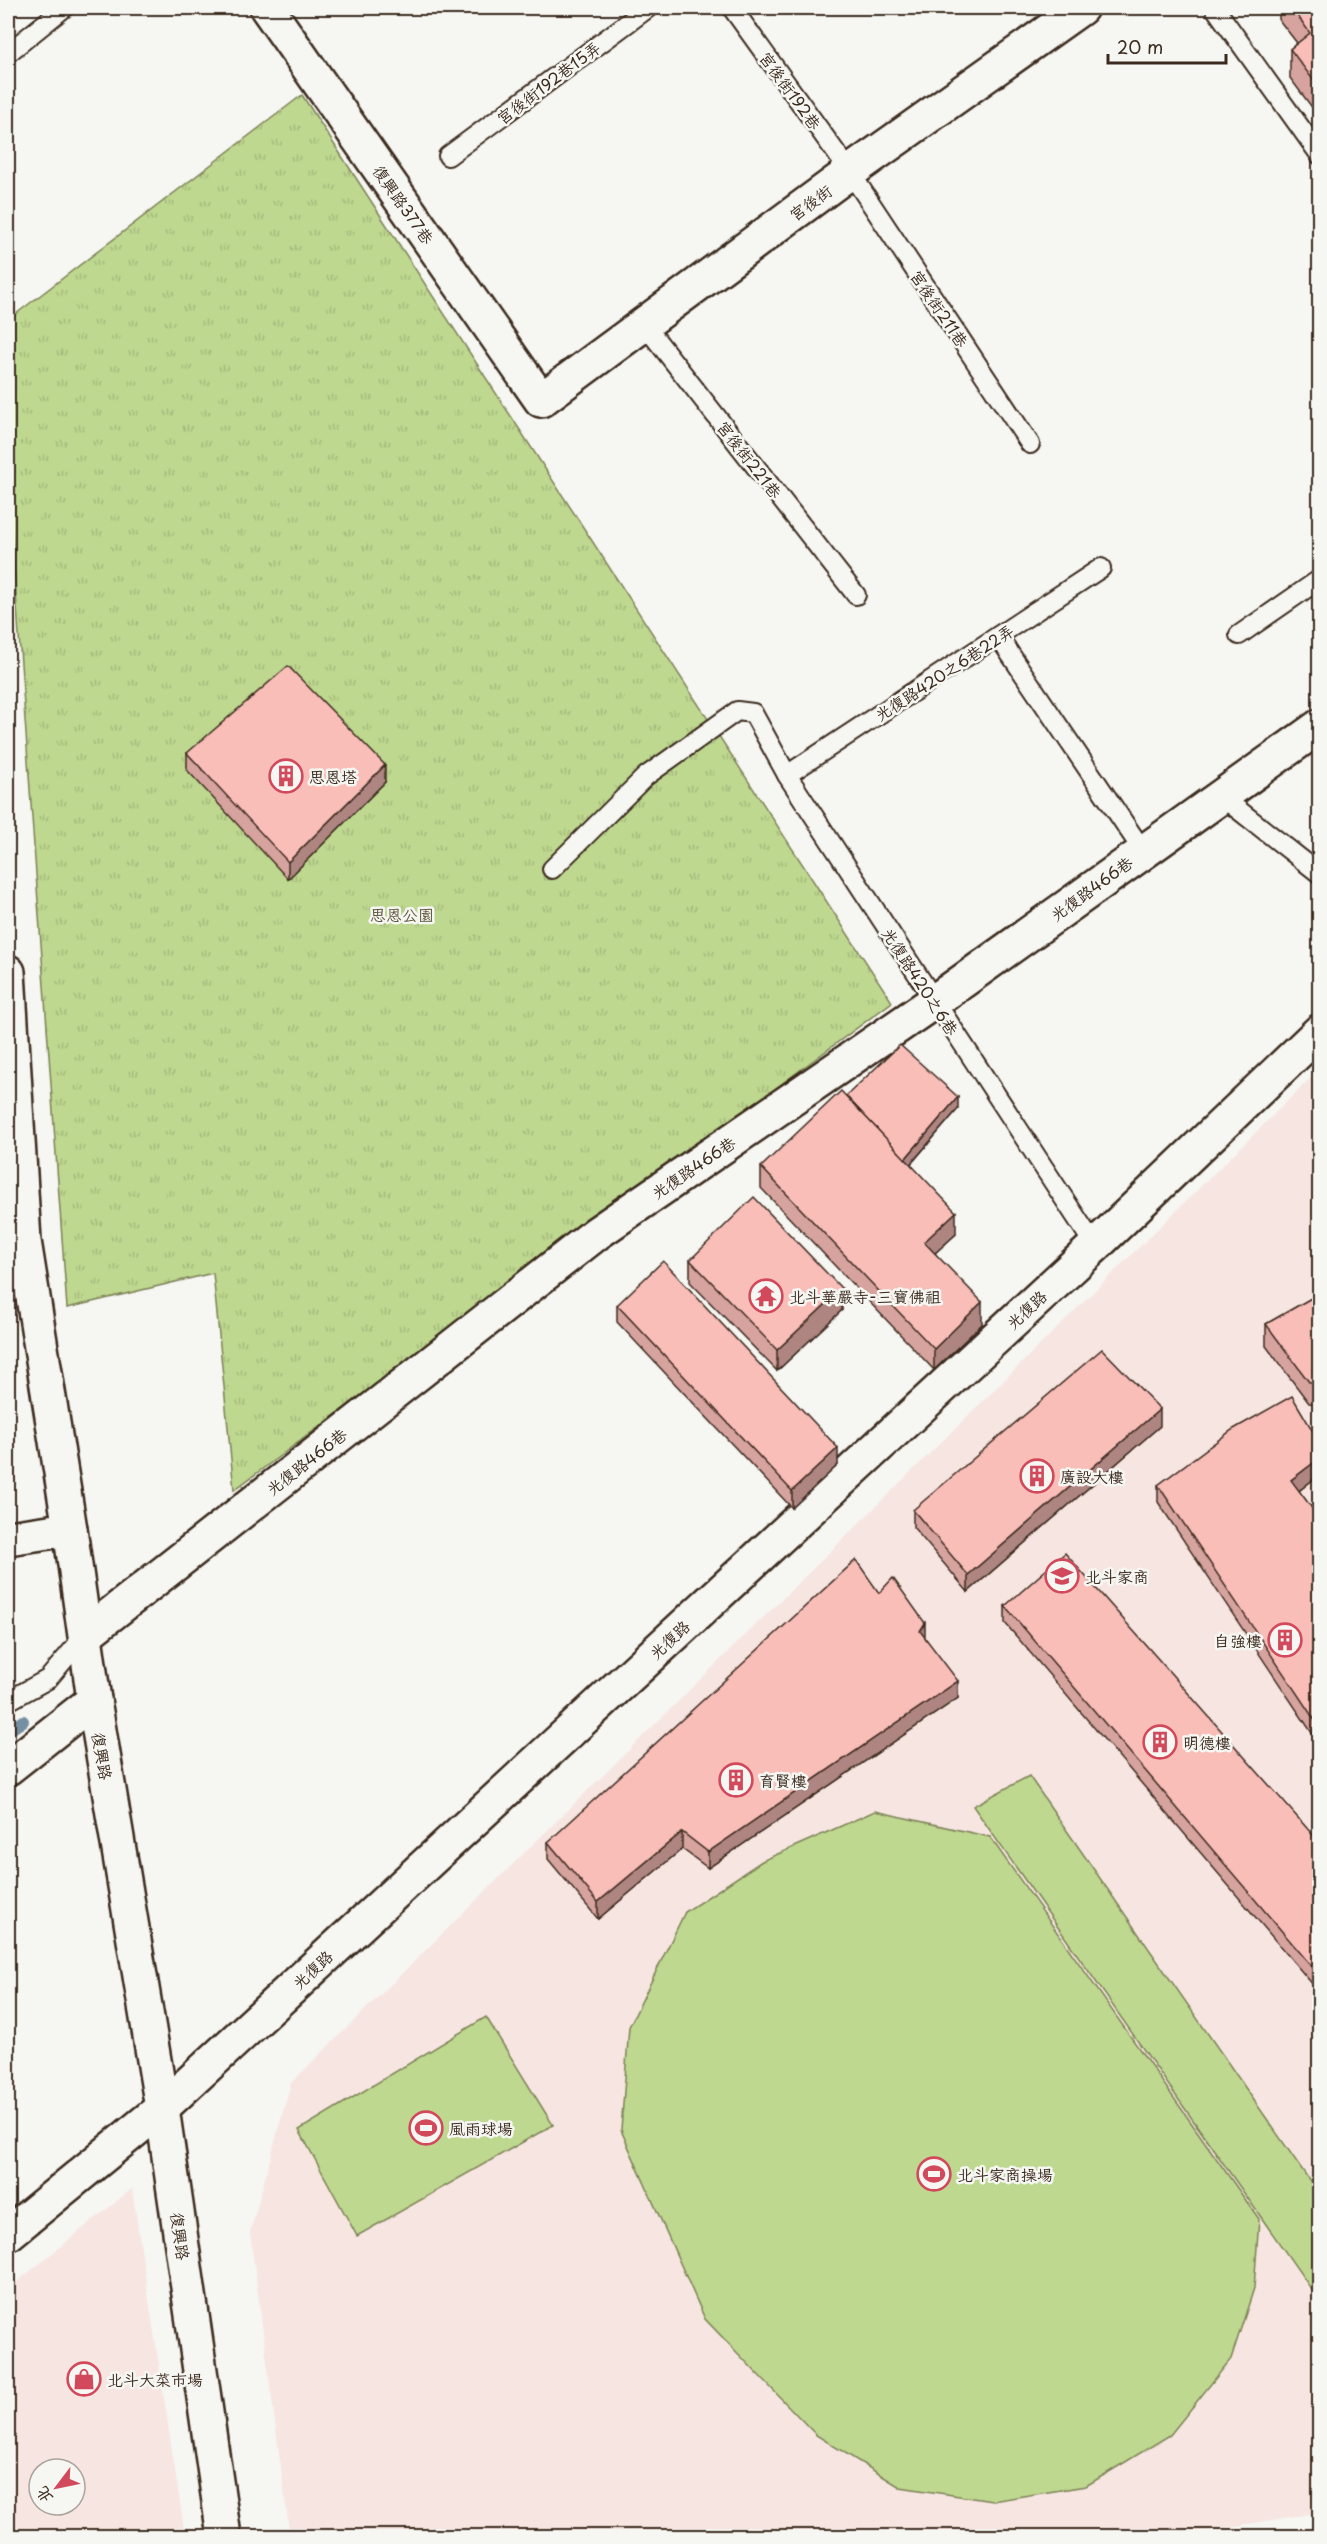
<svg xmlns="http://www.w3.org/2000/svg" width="1327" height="2544" font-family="'Playpen Sans','LXGW WenKai TC',sans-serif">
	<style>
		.built { fill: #f7e5e1; fill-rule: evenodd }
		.grass { fill: url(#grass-tufts); stroke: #7c8156; stroke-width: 1.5 }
		.pitch { fill: #bed88f; stroke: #7c8156; stroke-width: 1.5 }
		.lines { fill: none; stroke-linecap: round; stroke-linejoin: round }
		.stream { stroke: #748fa2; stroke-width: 12 }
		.service-casing { stroke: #3b2a1e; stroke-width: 22 }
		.minor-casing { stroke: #3b2a1e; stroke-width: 38 }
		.tertiary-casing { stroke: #3b2a1e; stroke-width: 38 }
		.service { stroke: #f6f6f2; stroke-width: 18 }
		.minor { stroke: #f6f6f2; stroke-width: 33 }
		.tertiary { stroke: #f6f6f2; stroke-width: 33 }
		.wall { fill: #d7a39f; stroke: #3b2a1e; stroke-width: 1.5 }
		.shaded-wall { fill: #af8582; stroke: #3b2a1e; stroke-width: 1.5 }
		.building { fill: #fabeb9; stroke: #3b2a1e; stroke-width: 1.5 }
		.labels { text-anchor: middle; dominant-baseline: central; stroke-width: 5; stroke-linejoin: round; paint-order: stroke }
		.street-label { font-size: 16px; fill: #3b2a1e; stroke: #f6f6f2 }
		.poi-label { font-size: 16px; fill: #3b2a1e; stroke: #f6f6f2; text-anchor: start }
		.park-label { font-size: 16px; fill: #5c563a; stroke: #f6f6f2 }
	</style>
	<defs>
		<pattern id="grass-tufts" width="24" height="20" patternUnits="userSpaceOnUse" patternTransform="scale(1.5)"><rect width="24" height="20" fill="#bed88f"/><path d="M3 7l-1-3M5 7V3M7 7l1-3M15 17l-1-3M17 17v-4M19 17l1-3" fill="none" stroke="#a4ba7b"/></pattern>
	</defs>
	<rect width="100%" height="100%" fill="#f6f6f2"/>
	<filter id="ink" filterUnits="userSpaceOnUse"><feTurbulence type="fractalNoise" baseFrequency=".0167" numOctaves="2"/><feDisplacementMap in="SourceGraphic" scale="12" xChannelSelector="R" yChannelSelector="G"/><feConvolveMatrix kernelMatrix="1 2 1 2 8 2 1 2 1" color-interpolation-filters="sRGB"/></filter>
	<g filter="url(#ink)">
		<g class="built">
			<path d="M1319,1070V2512L1176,2536H290L250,2233L291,2083Z"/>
			<path d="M132,2189L185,2536H8V2289ZM39,2469H75V2505H39Z"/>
		</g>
		<path class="grass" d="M302,95L892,1002L234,1490L213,1273L67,1308L8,481V320Z"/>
		<g class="pitch">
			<path d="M1029,1776L1319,2194V2300L973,1806Z"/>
			<path d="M875,1811L990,1837L1259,2219L1254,2288L1231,2359L1170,2435L1086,2486L992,2501L900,2487L816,2435L705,2319L621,2130L629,2027L685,1912L762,1861Z"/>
			<path d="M486,2017L553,2125L357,2236L299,2130Z"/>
		</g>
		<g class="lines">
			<path class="stream" d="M8,1731L23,1721"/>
			<defs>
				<g id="service">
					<path d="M732,8L850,172L1030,444"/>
					<path d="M1215,8L1320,155"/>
					<path d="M8,53L64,8"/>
					<path d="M448,156L648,8"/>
					<path d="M644,324L856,595"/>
					<path d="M1239,635L1320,579"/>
					<path d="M998,636L1143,851"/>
					<path d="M787,775L1101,568"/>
					<path d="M1222,797L1320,874"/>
					<path d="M552,869L646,776L737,711L753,713L787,775L1095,1246"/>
					<path d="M8,1701L48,1679L86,1634"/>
				</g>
				<g id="minor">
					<path d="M267,8L541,400L850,172L1081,8"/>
					<path d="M8,1538L70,1529"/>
					<path d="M86,1634L597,1233L935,1001L1320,726"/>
					<path d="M8,1768L94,1700"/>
				</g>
				<g id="tertiary">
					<path d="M8,972L24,1241L70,1529L94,1700L162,2108L224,2536"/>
					<path d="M8,2234L162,2108L1095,1246L1320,1031"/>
				</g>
			</defs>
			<use href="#service" class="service-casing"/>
			<use href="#minor" class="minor-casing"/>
			<use href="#tertiary" class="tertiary-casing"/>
			<use href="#service" class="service"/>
			<use href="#minor" class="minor"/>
			<use href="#tertiary" class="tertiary"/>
		</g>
		<g class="wall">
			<path d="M1279,8H1320V118L1290,78V49L1297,43L1279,20Z"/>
			<path d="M187,753L385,782L288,879L187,770Z"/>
			<path d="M846,1096L958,1109L911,1164L956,1234L935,1253L982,1324L934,1370L761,1188V1167Z"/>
			<path d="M690,1260L842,1310L777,1371L690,1282Z"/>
			<path d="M1320,1293V1404L1309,1403L1266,1346V1324Z"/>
			<path d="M617,1305L838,1465L792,1508L617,1322Z"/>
			<path d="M1160,1426L968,1592L913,1527V1510Z"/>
			<path d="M1320,1443V1474L1299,1491L1320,1519V1745L1158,1502V1485Z"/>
			<path d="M879,1593L925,1638L958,1698L708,1868L682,1849L598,1919L548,1859V1842Z"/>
			<path d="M1005,1606L1320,1843V1993L1005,1623Z"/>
		</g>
		<g class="shaded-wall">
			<path d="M385,765V782L288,879V862Z"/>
			<path d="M958,1097V1109L901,1175V1164Z"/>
			<path d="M956,1212V1234L924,1263V1242Z"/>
			<path d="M842,1289V1310L777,1371V1350Z"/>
			<path d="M982,1302V1324L934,1370V1349Z"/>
			<path d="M1160,1409V1426L968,1592V1575Z"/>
			<path d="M838,1448V1465L792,1508V1491Z"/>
			<path d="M1320,1458V1474L1291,1497V1480Z"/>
			<path d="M925,1623V1640L920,1631Z"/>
			<path d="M958,1681V1698L708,1868V1852Z"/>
			<path d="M682,1832V1849L598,1919V1902Z"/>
		</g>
		<g class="building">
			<path d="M1292,8H1320V89L1290,49L1310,33Z"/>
			<path d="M288,666L385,765L288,862L187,753Z"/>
			<path d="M900,1045L958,1097L905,1159L846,1096Z"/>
			<path d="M841,1091L956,1212L924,1242L982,1302L934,1349L761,1167Z"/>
			<path d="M754,1197L842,1289L777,1350L690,1260Z"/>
			<path d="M663,1261L838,1448L792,1491L617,1305Z"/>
			<path d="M1320,1293V1382H1309L1266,1324Z"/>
			<path d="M1102,1349L1160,1409L968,1575L913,1510Z"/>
			<path d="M1292,1396L1320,1443V1458L1291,1480L1320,1519V1728L1158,1485L1232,1430Z"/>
			<path d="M1065,1553L1320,1843V1976L1005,1606Z"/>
			<path d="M856,1560L879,1593L893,1578L925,1623L920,1631L958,1681L708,1852L682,1832L598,1902L548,1842Z"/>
		</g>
	</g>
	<defs>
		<symbol id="building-ring" viewBox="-11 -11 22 22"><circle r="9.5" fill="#f6f6f2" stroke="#d1495b" stroke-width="1.5"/><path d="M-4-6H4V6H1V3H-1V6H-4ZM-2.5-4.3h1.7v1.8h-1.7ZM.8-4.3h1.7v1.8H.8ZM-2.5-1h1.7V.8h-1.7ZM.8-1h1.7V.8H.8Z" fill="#d1495b"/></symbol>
		<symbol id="temple-ring" viewBox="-11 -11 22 22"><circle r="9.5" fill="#f6f6f2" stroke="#d1495b" stroke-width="1.5"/><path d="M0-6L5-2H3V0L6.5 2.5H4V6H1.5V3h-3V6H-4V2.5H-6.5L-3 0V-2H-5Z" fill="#d1495b"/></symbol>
		<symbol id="school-ring" viewBox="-11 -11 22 22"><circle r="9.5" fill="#f6f6f2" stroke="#d1495b" stroke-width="1.5"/><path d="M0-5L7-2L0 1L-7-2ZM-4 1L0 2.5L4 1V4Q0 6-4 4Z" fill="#d1495b"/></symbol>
		<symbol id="stadium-ring" viewBox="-11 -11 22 22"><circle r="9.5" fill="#f6f6f2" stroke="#d1495b" stroke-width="1.5"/><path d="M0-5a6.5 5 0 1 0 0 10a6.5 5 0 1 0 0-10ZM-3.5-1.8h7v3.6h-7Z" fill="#d1495b"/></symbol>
		<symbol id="shop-ring" viewBox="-11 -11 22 22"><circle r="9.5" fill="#f6f6f2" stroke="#d1495b" stroke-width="1.5"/><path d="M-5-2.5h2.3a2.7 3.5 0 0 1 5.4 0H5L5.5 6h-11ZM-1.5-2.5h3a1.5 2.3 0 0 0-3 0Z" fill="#d1495b"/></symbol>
	</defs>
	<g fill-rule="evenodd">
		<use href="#building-ring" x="267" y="757" width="38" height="38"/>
		<use href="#temple-ring" x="747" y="1277" width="38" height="38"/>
		<use href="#building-ring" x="1018" y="1457" width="38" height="38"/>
		<use href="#school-ring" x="1043" y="1557" width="38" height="38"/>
		<use href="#building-ring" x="1266" y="1621" width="38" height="38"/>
		<use href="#building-ring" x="1141" y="1723" width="38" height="38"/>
		<use href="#building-ring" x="717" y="1761" width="38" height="38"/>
		<use href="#stadium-ring" x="407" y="2109" width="38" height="38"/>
		<use href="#stadium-ring" x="915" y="2155" width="38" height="38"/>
		<use href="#shop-ring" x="65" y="2360" width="38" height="38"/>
	</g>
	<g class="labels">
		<g class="street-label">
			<text transform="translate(548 82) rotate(-37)">宮後街192巷15弄</text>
			<text transform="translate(791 90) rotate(54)">宮後街192巷</text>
			<text transform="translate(810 202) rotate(-36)">宮後街</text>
			<text transform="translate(404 204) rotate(55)">復興路377巷</text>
			<text transform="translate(940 308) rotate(56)">宮後街211巷</text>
			<text transform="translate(750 459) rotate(52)">宮後街221巷</text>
			<text transform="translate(944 672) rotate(-33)">光復路420之6巷22弄</text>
			<text transform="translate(1091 888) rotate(-36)">光復路466巷</text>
			<text transform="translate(921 981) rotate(57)">光復路420之6巷</text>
			<text transform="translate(693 1167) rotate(-34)">光復路466巷</text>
			<text transform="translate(1026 1309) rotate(-43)">光復路</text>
			<text transform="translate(306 1461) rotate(-38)">光復路466巷</text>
			<text transform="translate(669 1639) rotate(-43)">光復路</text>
			<text transform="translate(103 1756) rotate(80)">復興路</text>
			<text transform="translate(312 1969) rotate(-43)">光復路</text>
			<text transform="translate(181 2236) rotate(82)">復興路</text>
		</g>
		<g class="poi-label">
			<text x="309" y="776">思恩塔</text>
			<text x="789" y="1296">北斗華嚴寺-三寶佛祖</text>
			<text x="1060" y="1476">廣設大樓</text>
			<text x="1085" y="1576">北斗家商</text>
			<text x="1262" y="1640" text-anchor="end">自強樓</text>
			<text x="1183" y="1742">明德樓</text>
			<text x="759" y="1780">育賢樓</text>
			<text x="449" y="2128">風雨球場</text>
			<text x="957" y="2174">北斗家商操場</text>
			<text x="107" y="2379">北斗大菜市場</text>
		</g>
		<g class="park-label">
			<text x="402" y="914">思恩公園</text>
		</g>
	</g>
	<rect width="1327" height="2544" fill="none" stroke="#f6f6f2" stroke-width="30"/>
	<rect x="15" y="15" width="1297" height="2514" fill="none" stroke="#3b2a1e" stroke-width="2" filter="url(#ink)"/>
	<g transform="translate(57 2487) rotate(238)"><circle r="28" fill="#f6f6f2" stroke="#aba49d" stroke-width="1.5"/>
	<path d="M0-4.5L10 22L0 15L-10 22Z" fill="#d1495b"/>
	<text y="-9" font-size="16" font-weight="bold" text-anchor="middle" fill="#3b2a1e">北</text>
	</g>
	<path d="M1108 54v9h118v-9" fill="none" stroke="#3b2a1e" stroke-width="3"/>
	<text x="1117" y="54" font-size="18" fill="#3b2a1e" stroke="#f6f6f2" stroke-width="4.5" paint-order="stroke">20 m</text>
</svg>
